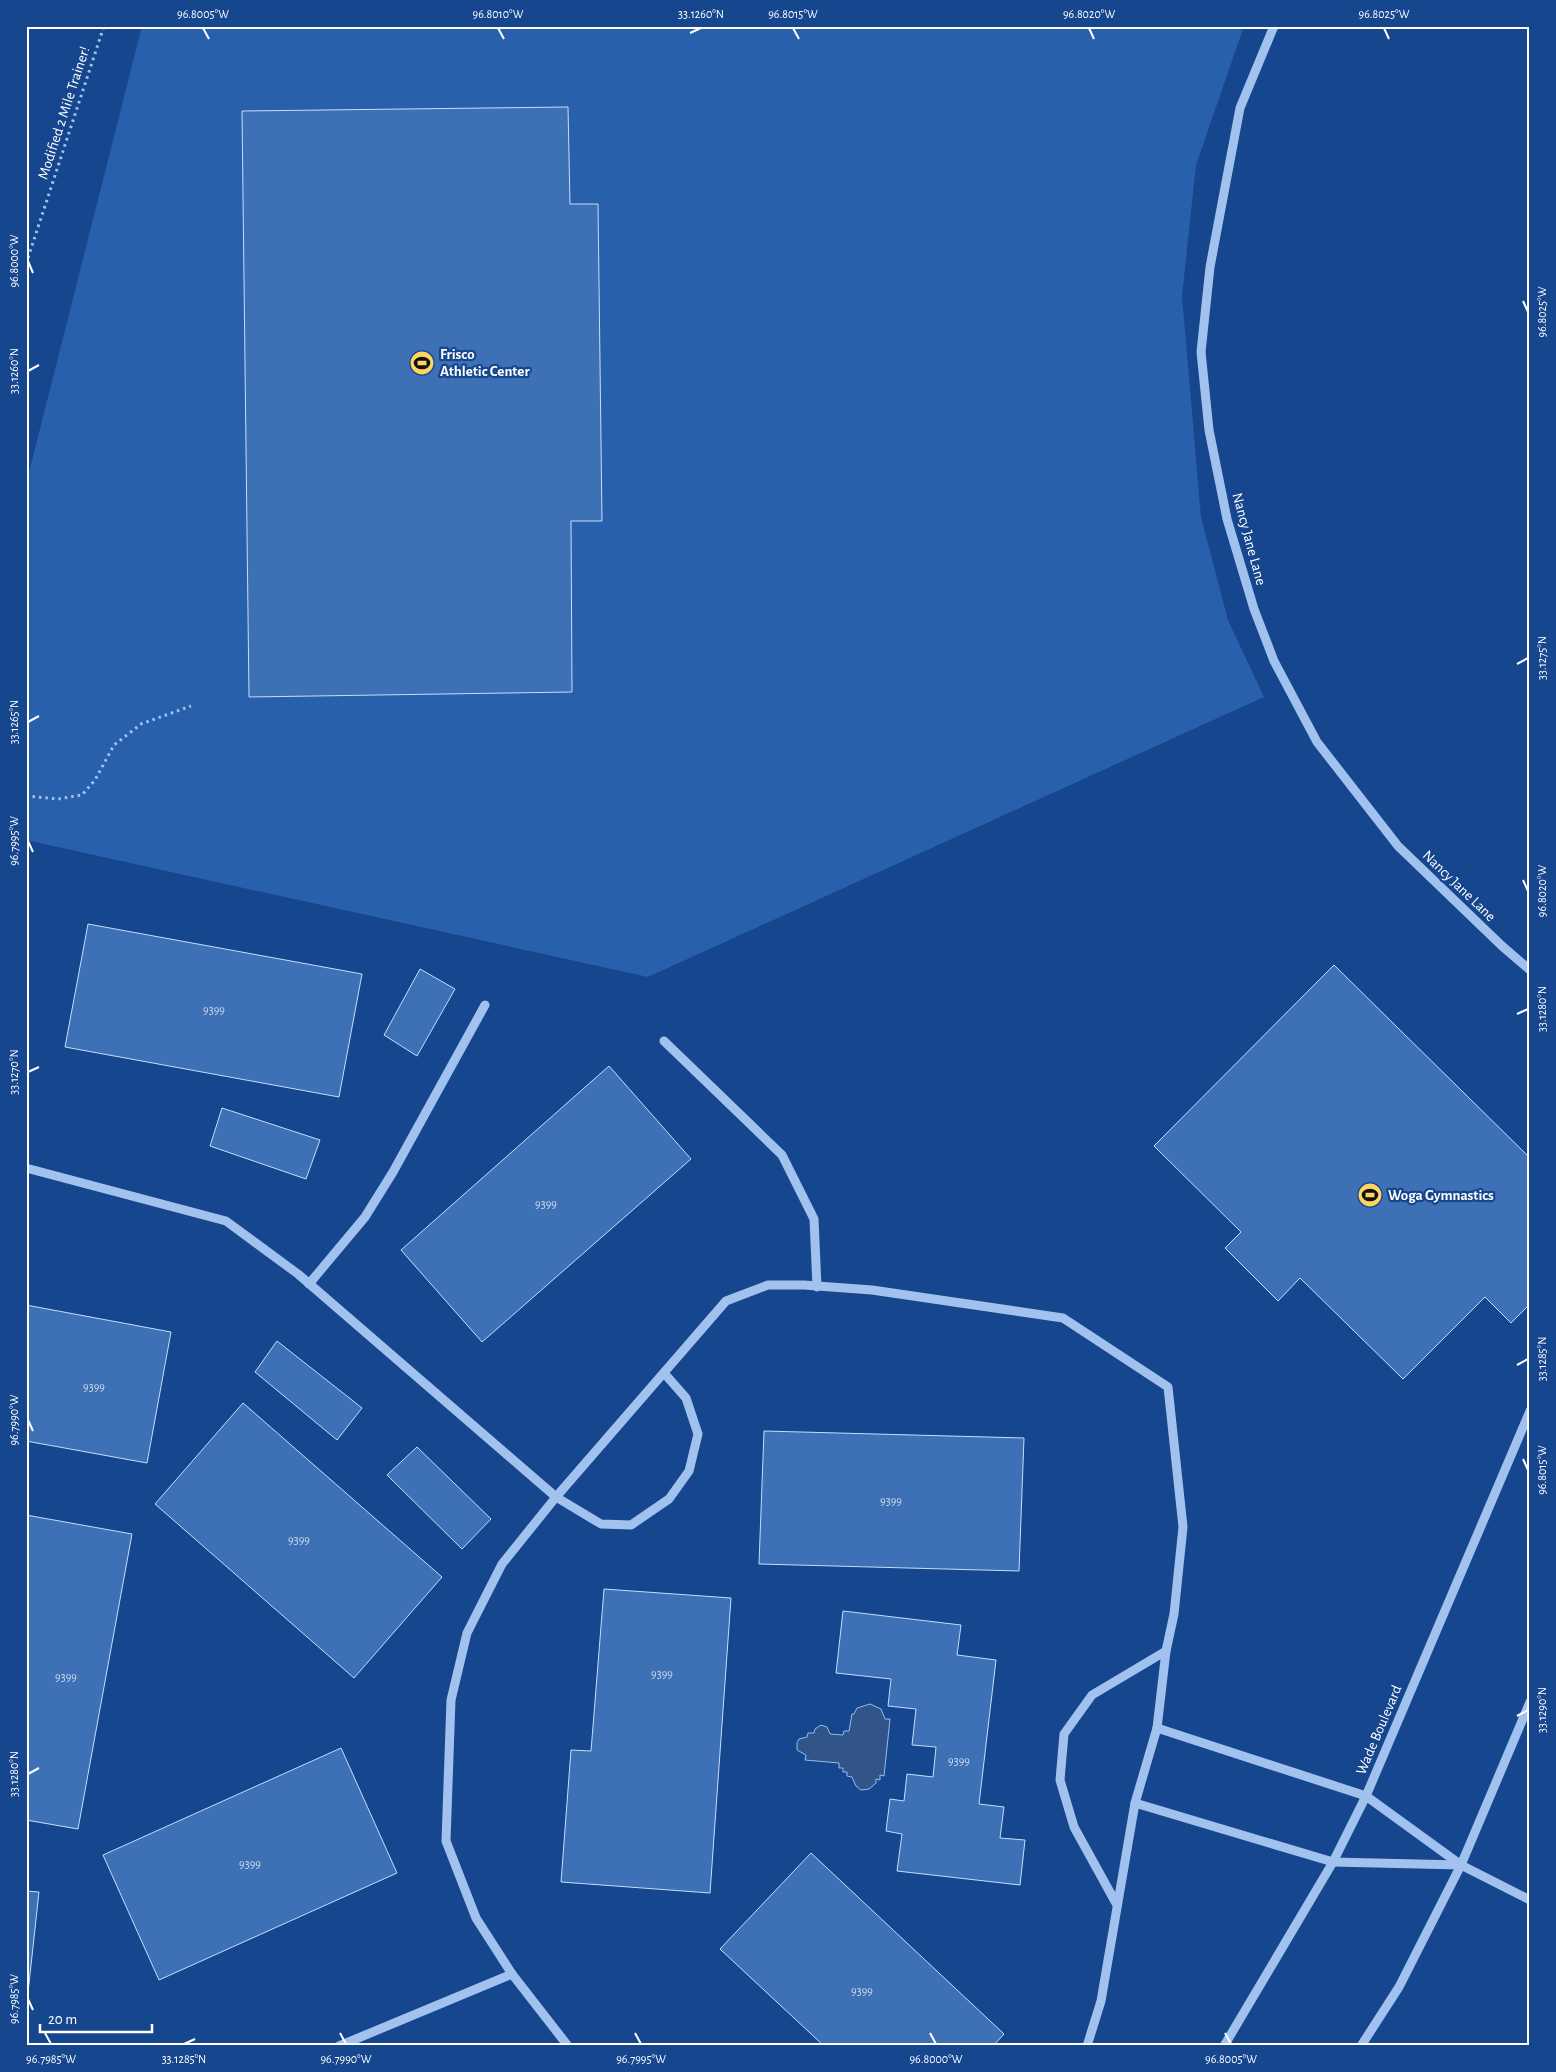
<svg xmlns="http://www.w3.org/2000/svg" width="1556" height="2072" font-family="'Alegreya Sans',sans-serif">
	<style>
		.green { fill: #2860ab }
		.water { fill: #315589; stroke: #93bcf2 }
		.building { fill: #3e70b5; stroke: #c7ddfb }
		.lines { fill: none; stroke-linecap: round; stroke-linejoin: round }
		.path { stroke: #a1c2ef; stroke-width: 3; stroke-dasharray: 2.5 4; stroke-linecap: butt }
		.minor { stroke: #a1c2ef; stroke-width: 9 }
		.ticks { fill: none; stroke: #fff; stroke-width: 2 }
		.labels { text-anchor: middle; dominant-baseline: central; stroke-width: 4.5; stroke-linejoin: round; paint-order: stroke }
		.number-label { font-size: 12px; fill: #cfdbec }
		.street-label { font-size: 15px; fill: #fff; stroke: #16468d }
		.poi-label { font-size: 15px; font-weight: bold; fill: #fff; stroke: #16468d; text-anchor: start }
		.neatline { fill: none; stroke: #fff; stroke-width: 2 }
		.ticks-label { font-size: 12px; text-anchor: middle; fill: #fff }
	</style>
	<rect width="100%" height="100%" fill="#16468d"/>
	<path class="green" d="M142,26H1244L1196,165L1182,296L1201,517L1228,620L1264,697L648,977L26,840V484Z"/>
	<path class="water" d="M870,1704L881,1709L885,1719H890L884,1776L880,1775V1780L876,1779V1783L869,1789L861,1790L856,1786L852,1777L847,1776V1772H843V1768H839V1763L805,1760L806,1755L797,1750V1743L799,1739L807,1737L808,1733H814L815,1729L821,1725L827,1727L830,1734L843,1735L844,1731H849L852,1714H854L857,1708Z"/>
	<g class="building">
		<path d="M568,107L570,204H598L602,521H571L572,692L249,697L242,111Z"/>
		<path d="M88,924L362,974L339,1097L65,1047Z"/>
		<path d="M1334,965L1530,1158V1304L1511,1323L1485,1297L1403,1379L1300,1278L1278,1301L1225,1248L1241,1232L1154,1146Z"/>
		<path d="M420,969L455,989L417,1056L384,1035Z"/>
		<path d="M609,1066L691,1159L482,1342L401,1250Z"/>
		<path d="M222,1108L320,1140L306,1179L210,1146Z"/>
		<path d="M26,1305L171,1332L147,1463L26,1441Z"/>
		<path d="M277,1341L362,1408L337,1440L255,1372Z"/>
		<path d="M243,1403L442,1577L354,1678L155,1504Z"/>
		<path d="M764,1431L1024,1438L1019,1571L759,1564Z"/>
		<path d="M417,1447L491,1519L462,1549L387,1475Z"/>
		<path d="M26,1515L132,1534L78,1829L26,1820Z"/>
		<path d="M604,1589L731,1598L710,1893L561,1882L571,1750L591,1751Z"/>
		<path d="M843,1611L961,1625L957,1655L996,1660L979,1804L1004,1807L1000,1838L1025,1840L1020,1885L897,1871L902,1834L886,1831L890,1799L904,1801L907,1774L933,1777L936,1747L912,1745L916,1709L888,1706L891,1679L836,1673Z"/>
		<path d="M341,1748L397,1873L159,1980L103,1855Z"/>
		<path d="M811,1853L1004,2034L993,2046H824L720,1949Z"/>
		<path d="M26,1891L39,1892L26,2011Z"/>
	</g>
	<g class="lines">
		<g class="path">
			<path d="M26,264L104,26"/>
			<path d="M26,796L58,799L82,795L95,780L114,745L141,724L191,706"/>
		</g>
		<g class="minor">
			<path d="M1274,26L1240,108L1210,267L1201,352L1209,430L1227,519L1254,609L1274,661L1317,742L1398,846L1502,946L1530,970"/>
			<path d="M664,1041L782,1155L814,1219L817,1287"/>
			<path d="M26,1168L226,1221L298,1274L556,1497L601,1524L631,1525L669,1499L689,1471L698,1434L686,1398L664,1373"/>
			<path d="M309,1284L365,1217L393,1172L485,1005"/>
			<path d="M1157,1728L1366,1796L1461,1865L1530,1900"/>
			<path d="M1135,1803L1333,1862L1461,1865"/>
			<path d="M1117,1905L1074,1827L1060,1780L1064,1734L1092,1695L1166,1651"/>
			<path d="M512,1974L568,2046"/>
			<path d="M339,2046L512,1974L476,1918L446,1841L451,1700L467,1633L502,1564L556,1497L726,1301L768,1285H804L872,1290L1063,1318L1168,1387L1183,1527L1174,1614L1166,1651L1157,1728L1135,1803L1101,2001L1087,2046"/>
			<path d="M1224,2046L1333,1862L1366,1796L1530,1411"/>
			<path d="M1361,2046L1399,1987L1461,1865L1530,1702"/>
		</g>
	</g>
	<path class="ticks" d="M203,28L209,39M498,28L504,39M793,28L799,39M1089,28L1094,39M1384,28L1389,39M690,33L701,28M28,261L33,273M1523,301L1528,312M28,371L39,365M1517,664L1528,658M28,722L39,716M28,841L33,852M1523,880L1528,891M1517,1014L1528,1009M28,1072L39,1067M1517,1365L1528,1359M28,1420L33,1431M1523,1459L1528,1470M1517,1716L1528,1710M28,1774L39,1768M28,1999L33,2010M45,2033L51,2044M340,2033L346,2044M635,2033L641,2044M930,2033L936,2044M1225,2033L1231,2044M184,2044L195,2039"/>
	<defs>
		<symbol id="stadium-disc" viewBox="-11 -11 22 22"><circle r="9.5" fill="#ffd55f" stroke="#16468d"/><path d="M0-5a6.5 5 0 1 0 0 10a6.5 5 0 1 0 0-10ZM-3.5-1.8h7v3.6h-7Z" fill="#111"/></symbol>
	</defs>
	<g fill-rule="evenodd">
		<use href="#stadium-disc" x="408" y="349" width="28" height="28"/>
		<use href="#stadium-disc" x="1356" y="1181" width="28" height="28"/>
	</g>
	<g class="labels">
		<g class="number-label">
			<text x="214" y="1010">9399</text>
			<text x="546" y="1204">9399</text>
			<text x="94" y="1387">9399</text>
			<text x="891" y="1501">9399</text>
			<text x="299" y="1540">9399</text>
			<text x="662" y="1674">9399</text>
			<text x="66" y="1677">9399</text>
			<text x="959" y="1761">9399</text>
			<text x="250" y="1864">9399</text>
			<text x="862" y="1991">9399</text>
		</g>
		<g class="street-label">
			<text transform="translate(64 113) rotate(-72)">Modified 2 Mile Trainer!</text>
			<text transform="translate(1249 539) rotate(75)">Nancy Jane Lane</text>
			<text transform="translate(1459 886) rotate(44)">Nancy Jane Lane</text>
			<text transform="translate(1379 1730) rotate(-67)">Wade Boulevard</text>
		</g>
		<g class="poi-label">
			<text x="440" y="354">Frisco<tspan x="440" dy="17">Athletic Center</tspan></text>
			<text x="1388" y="1195">Woga Gymnastics</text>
		</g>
	</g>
	<rect width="1556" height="2072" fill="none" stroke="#16468d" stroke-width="55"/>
	<path d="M40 2024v8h112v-8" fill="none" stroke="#ffffff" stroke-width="2.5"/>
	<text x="48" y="2024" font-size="15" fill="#ffffff" stroke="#16468d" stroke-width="4" paint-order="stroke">20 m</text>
	<rect x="28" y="28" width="1500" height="2016" class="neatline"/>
	<g class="ticks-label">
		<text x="203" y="18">96.8005°W</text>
		<text x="498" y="18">96.8010°W</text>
		<text x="701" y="18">33.1260°N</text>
		<text x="793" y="18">96.8015°W</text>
		<text x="1089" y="18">96.8020°W</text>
		<text x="1384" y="18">96.8025°W</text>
		<text transform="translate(14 261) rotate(-90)" y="4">96.8000°W</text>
		<text transform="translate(1542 312) rotate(-90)" y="4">96.8025°W</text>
		<text transform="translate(14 371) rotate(-90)" y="4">33.1260°N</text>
		<text transform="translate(1542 658) rotate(-90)" y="4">33.1275°N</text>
		<text transform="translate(14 722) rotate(-90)" y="4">33.1265°N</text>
		<text transform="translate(14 841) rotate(-90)" y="4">96.7995°W</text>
		<text transform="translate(1542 891) rotate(-90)" y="4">96.8020°W</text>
		<text transform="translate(1542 1009) rotate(-90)" y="4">33.1280°N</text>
		<text transform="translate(14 1072) rotate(-90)" y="4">33.1270°N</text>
		<text transform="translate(1542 1359) rotate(-90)" y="4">33.1285°N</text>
		<text transform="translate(14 1420) rotate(-90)" y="4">96.7990°W</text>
		<text transform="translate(1542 1470) rotate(-90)" y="4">96.8015°W</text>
		<text transform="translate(1542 1710) rotate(-90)" y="4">33.1290°N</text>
		<text transform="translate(14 1774) rotate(-90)" y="4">33.1280°N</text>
		<text transform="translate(14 1999) rotate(-90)" y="4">96.7985°W</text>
		<text x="51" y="2063">96.7985°W</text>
		<text x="184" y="2063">33.1285°N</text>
		<text x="346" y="2063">96.7990°W</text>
		<text x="641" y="2063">96.7995°W</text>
		<text x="936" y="2063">96.8000°W</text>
		<text x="1231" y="2063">96.8005°W</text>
	</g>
</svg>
